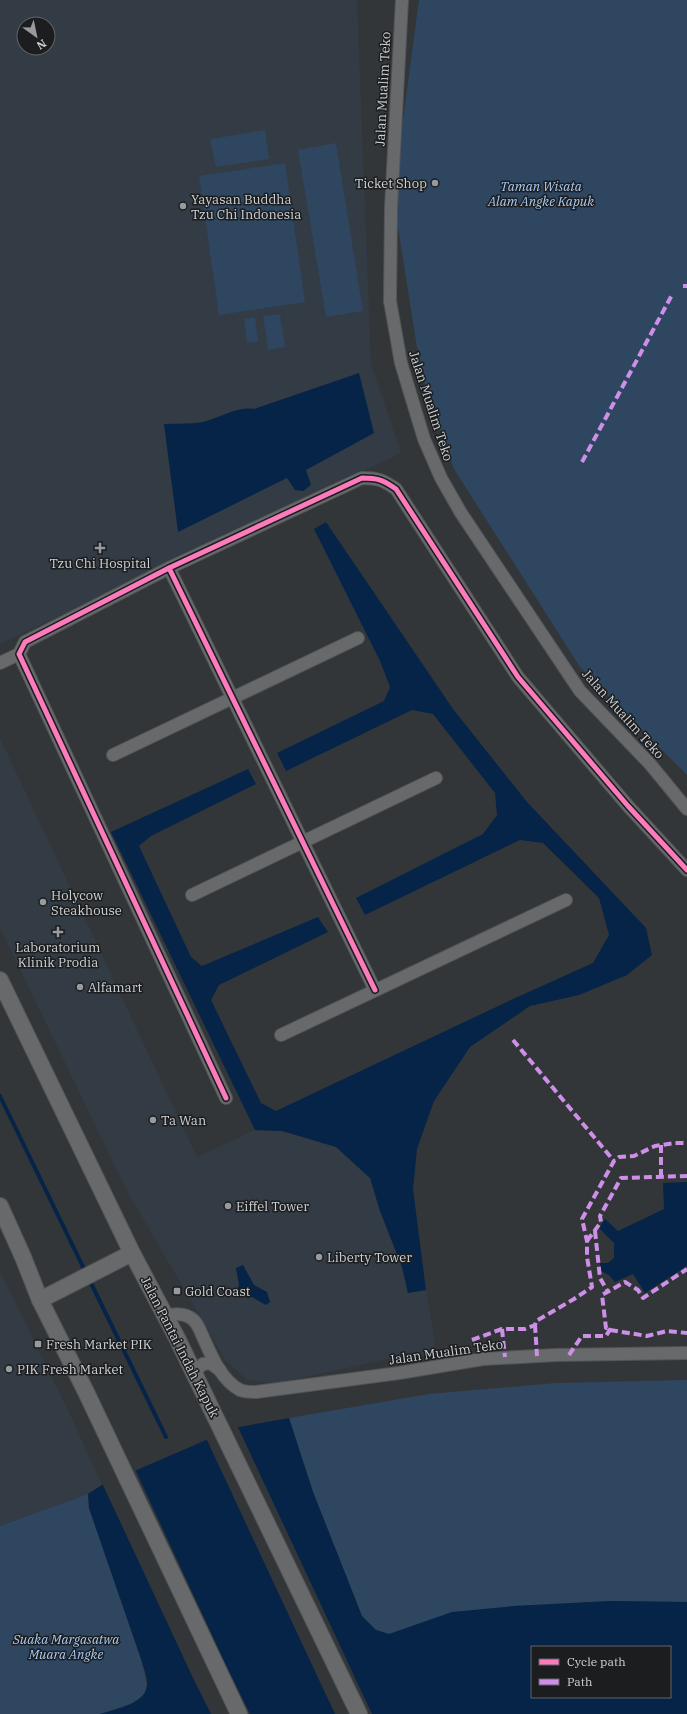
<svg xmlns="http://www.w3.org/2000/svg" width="687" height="1714" font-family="'IBM Plex Serif',serif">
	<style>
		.built { fill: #333b45; fill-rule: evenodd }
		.green { fill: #2e4660 }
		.water { fill: #052448; fill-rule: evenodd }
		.pier { fill: #333639 }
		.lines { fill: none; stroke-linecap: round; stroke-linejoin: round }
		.stream { stroke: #052448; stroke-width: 4 }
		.street-casing { stroke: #525457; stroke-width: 14 }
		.secondary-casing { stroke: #525457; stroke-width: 18 }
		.street { stroke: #68696b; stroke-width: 12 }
		.secondary { stroke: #68696b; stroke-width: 16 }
		.quiet { stroke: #ce8fe9; stroke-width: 4; stroke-dasharray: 8 4; stroke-linecap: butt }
		.cycleway-casing { stroke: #1b1d1f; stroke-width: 8 }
		.cycleway { stroke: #fd7abc; stroke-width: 5 }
		.poi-dot { fill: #989b9e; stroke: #1b1d1f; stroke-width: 1.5 }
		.labels { text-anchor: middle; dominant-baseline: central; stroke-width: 3; stroke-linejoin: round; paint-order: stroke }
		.street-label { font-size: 13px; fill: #cfd2d5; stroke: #1b1d1f }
		.poi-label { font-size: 13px; fill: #cfd2d5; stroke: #1b1d1f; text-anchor: start }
		.park-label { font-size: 13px; font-style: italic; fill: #abcdf6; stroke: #1b1d1f }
	</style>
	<rect width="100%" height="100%" fill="#333639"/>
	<g class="built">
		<path d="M0,0H357L371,364L401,453L0,644ZM24,24H48V48H24Z"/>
		<path d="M0,738L197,1157L255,1130L282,1131L336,1147L370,1178L380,1211L402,1267L408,1293L426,1290L437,1354L397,1357L277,1383L248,1380L226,1361L127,1191L0,928Z"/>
		<path d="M0,1271L74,1423L102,1485L88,1494L0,1526Z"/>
	</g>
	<g class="green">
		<path d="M419,0H687V775L580,667L454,469L421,373L393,195Z"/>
		<path d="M265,130L269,159L216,167L210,139Z"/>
		<path d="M336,143L363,311L326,317L298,150Z"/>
		<path d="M285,163L305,302L219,315L199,176Z"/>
		<path d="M280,314L285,347L268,350L263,316Z"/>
		<path d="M255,317L258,342L247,343L244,319Z"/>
		<path d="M687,1380V1602L611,1601L514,1606L389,1634L376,1630L362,1616L313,1492L289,1418L429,1394L556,1383Z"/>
		<path d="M88,1494L89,1508L141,1659L147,1684L145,1694L133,1703L100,1714H0V1526Z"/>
	</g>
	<g class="water">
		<path d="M359,373L374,433L306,470L311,485L303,491L295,490L287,478L178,532L164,424C177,423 193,425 206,421C222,417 237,406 254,409Z"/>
		<path d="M326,522L453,709L527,802L646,928L652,955L627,975L579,995L530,1006L470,1047L434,1101L417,1149L413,1189L426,1290L408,1293L402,1267L380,1211L370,1178L336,1147L282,1131L255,1130L111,832L248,769L256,784L151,836L139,846L191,957L202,966L318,917L328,932L219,985L211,1000L261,1103L276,1111L513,999L593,963L609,935L599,898L543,843L520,840L365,915L356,898L483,834L497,815L495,793L433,714L412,710L286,771L277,753L384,701L390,687L380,661L314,529Z"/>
		<path d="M687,1182V1266L645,1293L633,1274L615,1282L609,1275L601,1271L600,1263H608L614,1258V1243L599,1228L605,1219L618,1231L664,1209L663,1183Z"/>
		<path d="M243,1265L254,1285L267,1292L270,1302L266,1305L252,1297L247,1298L237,1291L239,1285L236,1268Z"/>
		<path d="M289,1418L313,1492L362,1616L376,1630L389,1634L452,1612L514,1606L611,1601L687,1602V1714H100C115,1709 148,1704 147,1683C147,1675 143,1666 141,1659L89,1508L88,1494L102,1485L234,1428ZM532,1647H670V1697H532Z"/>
	</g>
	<g class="pier">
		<path d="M237,1425L372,1714H335L206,1438Z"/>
		<path d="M135,1469L225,1663L250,1714H211L194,1680L102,1483Z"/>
	</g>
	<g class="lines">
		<g class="stream">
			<path d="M0,1096L86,1273"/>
			<path d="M89,1279L166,1437"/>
		</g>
		<defs>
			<g id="street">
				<path d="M402,0L391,208L390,301L401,363L424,439L441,478L461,513L580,691L650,764L687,809"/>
				<path d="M169,568L25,642L19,654L226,1098"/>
				<path d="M0,663L19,654"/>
				<path d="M113,755L358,638"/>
				<path d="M192,895L436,778"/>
				<path d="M375,990L169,568L362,478C378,478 383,480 396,489L518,677L628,806L687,870"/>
				<path d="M281,1035L566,900"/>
				<path d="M165,1316C176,1313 189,1313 196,1323C199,1327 201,1333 203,1337C211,1355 221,1380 240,1390C245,1392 251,1392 256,1392L399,1373L483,1359L556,1355L687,1353"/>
				<path d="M197,1380V1369L203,1364L210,1363L220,1370"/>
			</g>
			<g id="secondary">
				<path d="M0,980L132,1253L177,1338L359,1714"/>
				<path d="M0,1206L23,1257L40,1300L87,1394L239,1714"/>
				<path d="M40,1300L132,1253"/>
			</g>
		</defs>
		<use href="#street" class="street-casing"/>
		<use href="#secondary" class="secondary-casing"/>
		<use href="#street" class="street"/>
		<use href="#secondary" class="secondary"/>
		<g class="quiet">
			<path d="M683,286H687"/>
			<path d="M582,462L673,293"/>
			<path d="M513,1040L614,1161"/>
			<path d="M661,1145V1177"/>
			<path d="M595,1231L600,1278L608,1292"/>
			<path d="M587,1241L601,1222L600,1216L621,1178L687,1176"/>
			<path d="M535,1325L537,1356"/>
			<path d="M502,1329L505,1357"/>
			<path d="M610,1330L647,1336L667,1331L687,1333"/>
			<path d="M472,1340L502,1329H525L535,1325L536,1321L574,1299L592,1287L587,1257V1241L582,1219L614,1161L619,1157L634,1156L655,1146L675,1143H687"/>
			<path d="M569,1355L582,1336H606L611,1328H606L602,1295L625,1282L638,1290L643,1298L687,1269"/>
		</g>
		<defs>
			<g id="cycleway">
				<path d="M169,568L25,642L19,654L226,1098"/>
				<path d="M375,990L169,568L362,478C378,478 383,480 396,489L518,677L628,806L687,870"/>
			</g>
		</defs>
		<use href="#cycleway" class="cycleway-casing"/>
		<use href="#cycleway" class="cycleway"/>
	</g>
	<g class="poi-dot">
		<circle cx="435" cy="183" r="4"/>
		<circle cx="183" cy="206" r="4"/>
		<path d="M98 542h4v4h4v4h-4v4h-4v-4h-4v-4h4z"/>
		<circle cx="43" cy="902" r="4"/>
		<path d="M56 926h4v4h4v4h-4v4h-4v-4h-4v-4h4z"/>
		<circle cx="80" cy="987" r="4"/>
		<circle cx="153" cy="1120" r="4"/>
		<circle cx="228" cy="1206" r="4"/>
		<circle cx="319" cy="1257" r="4"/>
		<rect x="173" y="1287" width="8" height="8" rx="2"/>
		<rect x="34" y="1340" width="8" height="8" rx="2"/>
		<circle cx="9" cy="1369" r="4"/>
	</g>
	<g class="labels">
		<g class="street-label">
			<text transform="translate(383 89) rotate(-87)">Jalan Mualim Teko</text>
			<text transform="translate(431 406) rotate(72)">Jalan Mualim Teko</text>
			<text transform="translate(623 714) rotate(48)">Jalan Mualim Teko</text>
			<text transform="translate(180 1347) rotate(63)">Jalan Pantai Indah Kapuk</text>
			<text transform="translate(446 1352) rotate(-8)">Jalan Mualim Teko</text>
		</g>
		<g class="poi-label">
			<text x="427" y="183" text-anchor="end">Ticket Shop</text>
			<text x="191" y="199">Yayasan Buddha<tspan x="191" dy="15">Tzu Chi Indonesia</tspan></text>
			<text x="100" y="563" text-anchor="middle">Tzu Chi Hospital</text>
			<text x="51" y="895">Holycow<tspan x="51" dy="15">Steakhouse</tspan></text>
			<text x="58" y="947" text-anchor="middle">Laboratorium<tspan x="58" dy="15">Klinik Prodia</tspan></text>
			<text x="88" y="987">Alfamart</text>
			<text x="161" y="1120">Ta Wan</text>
			<text x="236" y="1206">Eiffel Tower</text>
			<text x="327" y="1257">Liberty Tower</text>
			<text x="185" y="1291">Gold Coast</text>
			<text x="46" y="1344">Fresh Market PIK</text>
			<text x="17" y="1369">PIK Fresh Market</text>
		</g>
		<g class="park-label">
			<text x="541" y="186">Taman Wisata<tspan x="541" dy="15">Alam Angke Kapuk</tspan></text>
			<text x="66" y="1639">Suaka Margasatwa<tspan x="66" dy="15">Muara Angke</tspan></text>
		</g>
	</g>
	<rect x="531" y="1646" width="140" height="52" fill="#1b1d1f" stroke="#636568"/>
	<rect x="539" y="1659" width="20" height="6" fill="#fd7abc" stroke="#636568"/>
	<text x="567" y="1666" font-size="12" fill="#cfd2d5">Cycle path</text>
	<rect x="539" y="1679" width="20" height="6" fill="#ce8fe9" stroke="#636568"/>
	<text x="567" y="1686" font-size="12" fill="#cfd2d5">Path</text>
	<g transform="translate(36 36) rotate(147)"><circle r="19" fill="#1b1d1f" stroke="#636568"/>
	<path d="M0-3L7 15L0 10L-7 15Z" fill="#989b9e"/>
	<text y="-6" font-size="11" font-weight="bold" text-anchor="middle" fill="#cfd2d5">N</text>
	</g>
</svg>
